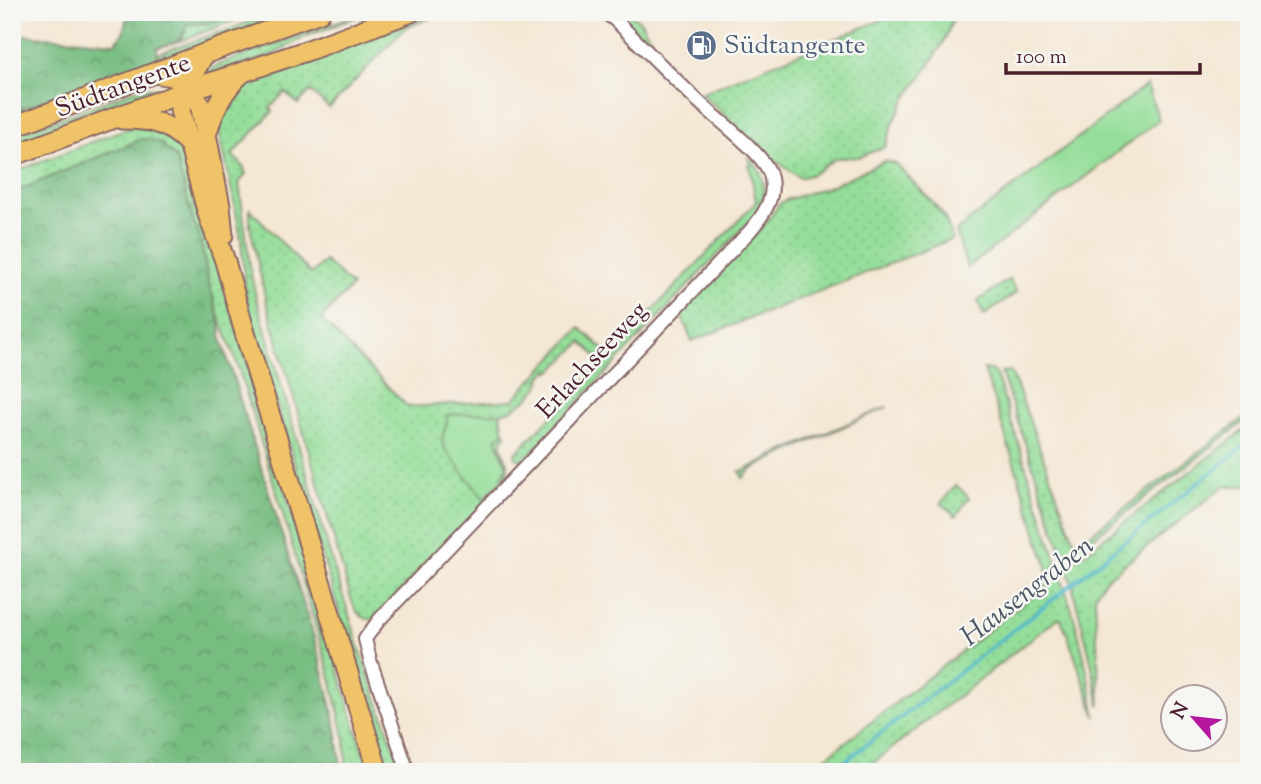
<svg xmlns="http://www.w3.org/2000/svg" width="1261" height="784" font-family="'Sorts Mill Goudy',serif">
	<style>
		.grass { fill: url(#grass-dots); stroke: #6f7e62; stroke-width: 2 }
		.forest { fill: url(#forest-crowns); stroke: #606e56; stroke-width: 2 }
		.green { fill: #94de9a; stroke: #6f7e62; stroke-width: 2 }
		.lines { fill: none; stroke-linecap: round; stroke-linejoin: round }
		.stream { stroke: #4db8ca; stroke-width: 3.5 }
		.minor-casing { stroke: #866566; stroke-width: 16 }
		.primary-casing { stroke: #866566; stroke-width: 23 }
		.trunk-casing { stroke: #866566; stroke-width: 23 }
		.minor { stroke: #fff; stroke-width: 12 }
		.primary { stroke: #f1c369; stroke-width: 19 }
		.trunk { stroke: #f1c369; stroke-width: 19 }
		.labels { text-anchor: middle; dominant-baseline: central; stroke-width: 5; stroke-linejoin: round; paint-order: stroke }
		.service-label { font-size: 26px; fill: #4e5e75; stroke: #f6f6f2; text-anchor: start }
		.street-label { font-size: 26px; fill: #4a1f2b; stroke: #f6f6f2 }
		.water-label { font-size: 28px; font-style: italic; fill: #4b5563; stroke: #f6f6f2 }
	</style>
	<defs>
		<pattern id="grass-dots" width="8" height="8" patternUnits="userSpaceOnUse" patternTransform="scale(1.75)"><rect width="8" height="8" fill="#94de9a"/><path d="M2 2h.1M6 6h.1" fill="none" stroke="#81be85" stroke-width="1.8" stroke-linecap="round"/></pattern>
		<pattern id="forest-crowns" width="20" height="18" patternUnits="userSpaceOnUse" patternTransform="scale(1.75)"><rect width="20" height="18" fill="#77bd82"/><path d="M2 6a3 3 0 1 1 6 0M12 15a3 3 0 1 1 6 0" fill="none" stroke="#64996b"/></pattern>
	</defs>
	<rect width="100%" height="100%" fill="#f6f6f2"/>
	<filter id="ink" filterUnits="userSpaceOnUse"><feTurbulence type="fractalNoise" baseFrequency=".0143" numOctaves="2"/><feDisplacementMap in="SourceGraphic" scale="14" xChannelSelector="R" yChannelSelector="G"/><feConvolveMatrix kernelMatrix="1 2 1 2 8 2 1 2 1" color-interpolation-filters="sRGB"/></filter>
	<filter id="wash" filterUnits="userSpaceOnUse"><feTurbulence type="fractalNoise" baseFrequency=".00686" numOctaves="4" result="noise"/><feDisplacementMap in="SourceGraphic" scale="28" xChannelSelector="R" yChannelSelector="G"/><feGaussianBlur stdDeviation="1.57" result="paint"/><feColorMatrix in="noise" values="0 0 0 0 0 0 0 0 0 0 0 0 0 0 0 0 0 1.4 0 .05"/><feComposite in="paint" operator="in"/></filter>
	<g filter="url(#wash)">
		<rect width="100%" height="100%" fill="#f4e7d3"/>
		<g class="grass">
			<path d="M240,12H257L180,41L184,34L187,24L213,23Z"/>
			<path d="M273,12H297L157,63V54L258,19Z"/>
			<path d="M363,12H371L307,36L268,57L205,75L206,72L218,65Z"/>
			<path d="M439,12H447L405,28L329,108L310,91L298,104L285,92L270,108L273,111L232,155L243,166L246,174L239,183L251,274L256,297L332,561L361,653L403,772H387L277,405L255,336L246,295L241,239L235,206L220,135C217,112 230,94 249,82Z"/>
			<path d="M901,12H956L945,39L931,63L905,100L893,123L885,147L859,157L836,158L813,174L800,178L766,154L701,93Z"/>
			<path d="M630,14L641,22L650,38L646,39L626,21V15Z"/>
			<path d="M90,87L12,118V111Z"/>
			<path d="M141,88H160V92L12,148V136Z"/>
			<path d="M144,126L181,145L192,176L193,195L195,208L211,242L369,772H347L345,741L332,682L277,494L236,360L219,317L209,284L199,233L194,224L176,158L169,152L142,139L12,193V173L112,134L132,127Z"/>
			<path d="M748,157C766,171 768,194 757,213L526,458L520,460L515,457V454L603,363L582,342L551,372L548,370L540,379L542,381L539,384L540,386L526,400L511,410L500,413H483L448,421L445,428L507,466L495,439L504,431L506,436L502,439C499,459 517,460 502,484L373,620C354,619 352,601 347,585L266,301L250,226V209L311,274L325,261L352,286L321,319L408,407L513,400L580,328L610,355L756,202Z"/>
			<path d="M885,161L896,164L934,204L944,216L953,239L692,341L681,315L682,310L767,222L779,204L786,200L828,187Z"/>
			<path d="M1009,279L1017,292L984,316L978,301Z"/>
			<path d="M984,369L993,371L996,374L1057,563L1046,578L1047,566Z"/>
			<path d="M1010,371L1016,384L1073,538L1077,544L1249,414V418L1080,548L1073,552L1064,551L1061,549L1001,372Z"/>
			<path d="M887,407L778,456L752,469L743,478L740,471L742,472L772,456Z"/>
			<path d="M1249,426V486H1224L1105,580L1095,595L1100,706L1089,652L1073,590L1074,588L1068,572H1067L1068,566Z"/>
			<path d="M956,485L969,498L956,516L941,503Z"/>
			<path d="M1058,576L1061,577C1078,623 1087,670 1096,717L1066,631L1061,619L1058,618L862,772H807Z"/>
		</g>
		<g class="forest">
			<path d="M128,12H240L213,23L187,24C181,45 175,42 157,48V63L90,87L12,111V34L115,43L123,33Z"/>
			<path d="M142,139H149L161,143L176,158L194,224L199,233L209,284L219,317L222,341L315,641C326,684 339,727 341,772H12V193Z"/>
		</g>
		<g class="green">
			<path d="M1147,85L1159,120L967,268L956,231Z"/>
			<path d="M483,413H500L504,431L496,439L507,466L500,482L484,499L447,452C435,435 450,429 447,415Z"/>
		</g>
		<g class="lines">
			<path class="stream" d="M831,772L1047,604L1249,442"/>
		</g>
	</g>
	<g filter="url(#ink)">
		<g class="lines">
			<defs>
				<path id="minor" d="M408,772L370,660L365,639L379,620L749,232C763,216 777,197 770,174C763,153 717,119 699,102C670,75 643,47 615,20L604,12"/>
				<g id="primary">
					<path d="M320,12L204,54L182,93L180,110L208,214L225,261L245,333L378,772"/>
					<path d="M207,132C214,109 223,90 241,74"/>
					<path d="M223,235L220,206L201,108L192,89L306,51L411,12"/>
				</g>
				<g id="trunk">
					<path d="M122,119C152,119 167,122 188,143"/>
					<path d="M12,127L204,54"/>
					<path d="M12,156L192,89L173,76L154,73"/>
				</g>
			</defs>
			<use href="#minor" class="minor-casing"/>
			<use href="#primary" class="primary-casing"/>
			<use href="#trunk" class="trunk-casing"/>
			<use href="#minor" class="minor"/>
			<use href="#primary" class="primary"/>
			<use href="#trunk" class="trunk"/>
		</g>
	</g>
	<defs>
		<symbol id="fuel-disc" viewBox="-11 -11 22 22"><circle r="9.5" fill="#5c6f8a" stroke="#f6f6f2"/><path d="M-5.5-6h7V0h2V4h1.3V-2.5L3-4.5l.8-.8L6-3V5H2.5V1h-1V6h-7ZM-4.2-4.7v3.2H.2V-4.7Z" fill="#fff"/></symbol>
	</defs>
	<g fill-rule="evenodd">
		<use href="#fuel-disc" x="684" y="28" width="35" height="35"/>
	</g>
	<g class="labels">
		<g class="service-label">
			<text x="724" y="46">Südtangente</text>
		</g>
		<g class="street-label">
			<text transform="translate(123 87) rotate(-20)">Südtangente</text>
			<text transform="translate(593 361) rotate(-47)">Erlachseeweg</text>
		</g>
		<g class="water-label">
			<text transform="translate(1028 592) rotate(-38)">Hausengraben</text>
		</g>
	</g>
	<rect width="1261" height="784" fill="none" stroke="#f6f6f2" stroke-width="42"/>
	<g transform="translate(1194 718) rotate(298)"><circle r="33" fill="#f6f6f2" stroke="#b1a0a2" stroke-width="2"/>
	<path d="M0-5L12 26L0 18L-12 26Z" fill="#b5179e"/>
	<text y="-10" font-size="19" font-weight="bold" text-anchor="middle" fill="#4a1f2b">N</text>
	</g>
	<path d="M1006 63v10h194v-10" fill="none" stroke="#4a1f2b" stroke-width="3.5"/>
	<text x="1016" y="63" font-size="21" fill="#4a1f2b" stroke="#f6f6f2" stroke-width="5" paint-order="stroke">100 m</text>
</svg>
